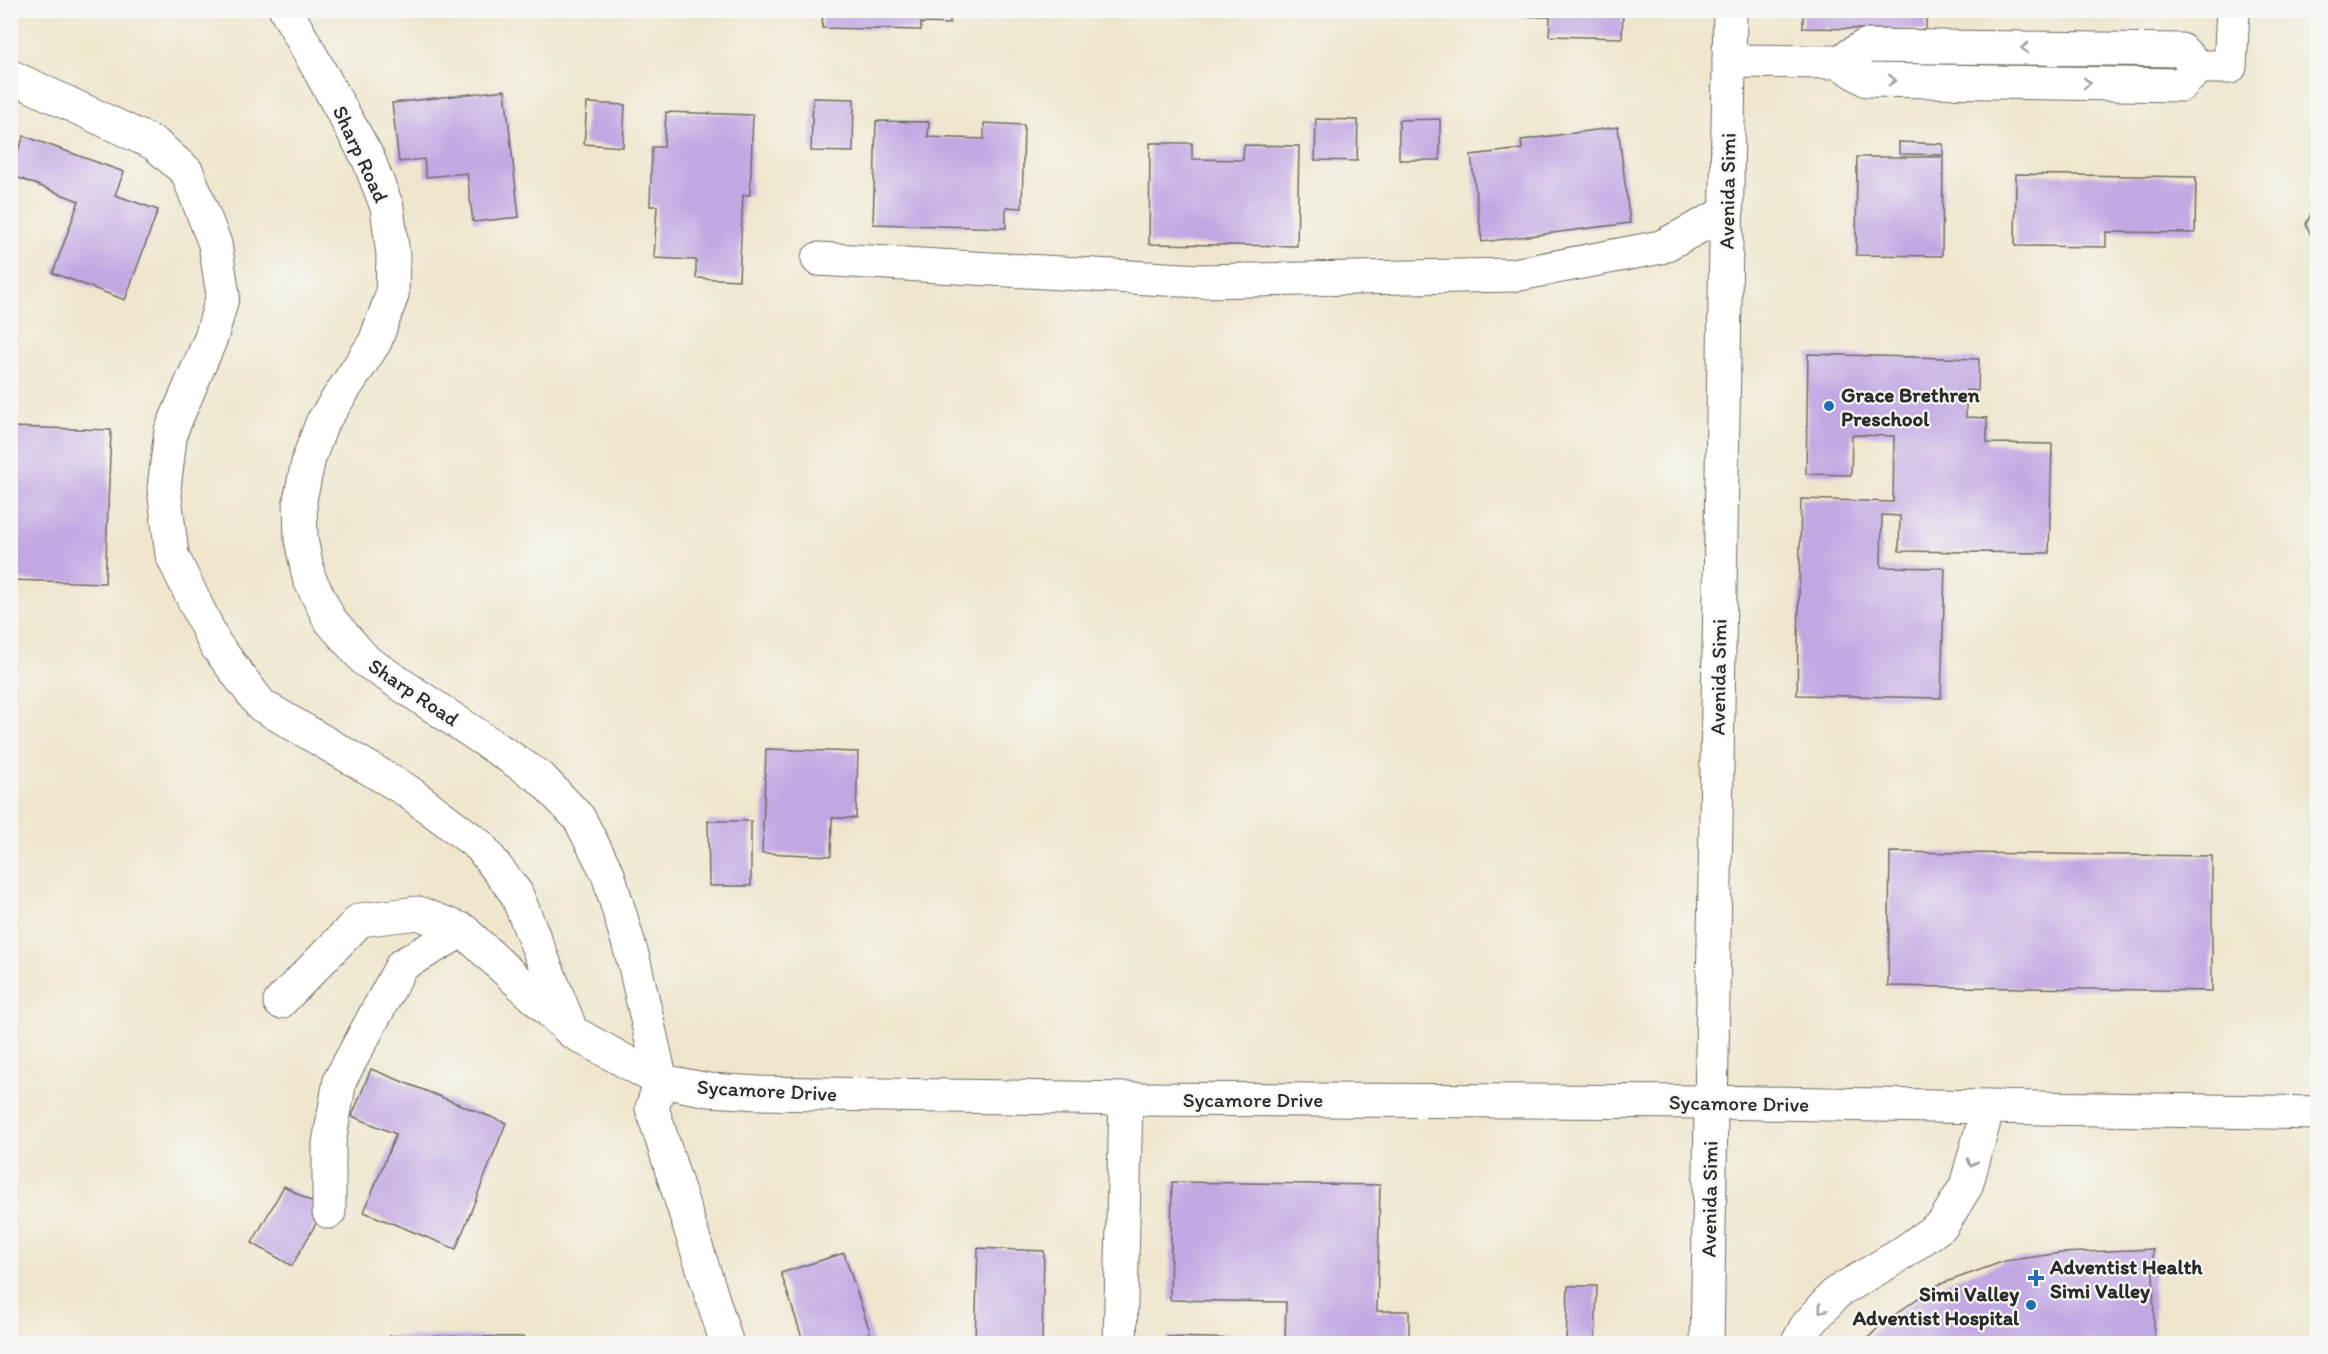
<svg xmlns="http://www.w3.org/2000/svg" width="2328" height="1354" font-family="Itim,sans-serif">
	<style>
		.building { fill: #c2a8e3 }
		.lines { fill: none; stroke-linecap: round; stroke-linejoin: round }
		.minor-casing { stroke: #706c64; stroke-width: 35 }
		.minor { stroke: #fff; stroke-width: 33 }
		.oneway { stroke: #a0a0a0 }
		.poi-dot { fill: #1f6fb2; stroke: #f6f6f2; stroke-width: 2 }
		.labels { text-anchor: middle; dominant-baseline: central; stroke-width: 4.5; stroke-linejoin: round; paint-order: stroke }
		.street-label { font-size: 21px; fill: #2b2b2b; stroke: #f6f6f2 }
		.poi-label { font-size: 21px; font-weight: bold; fill: #2b2b2b; stroke: #f6f6f2; text-anchor: start }
	</style>
	<rect width="100%" height="100%" fill="#f6f6f2"/>
	<filter id="ink" filterUnits="userSpaceOnUse"><feTurbulence type="fractalNoise" baseFrequency=".0167" numOctaves="2"/><feDisplacementMap in="SourceGraphic" scale="12" xChannelSelector="R" yChannelSelector="G"/><feConvolveMatrix kernelMatrix="1 2 1 2 8 2 1 2 1" color-interpolation-filters="sRGB"/></filter>
	<filter id="wash" filterUnits="userSpaceOnUse"><feTurbulence type="fractalNoise" baseFrequency=".008" numOctaves="4" result="noise"/><feDisplacementMap in="SourceGraphic" scale="24" xChannelSelector="R" yChannelSelector="G"/><feGaussianBlur stdDeviation="1.35" result="paint"/><feColorMatrix in="noise" values="0 0 0 0 0 0 0 0 0 0 0 0 0 0 0 0 0 1.4 0 .05"/><feComposite in="paint" operator="in"/></filter>
	<g filter="url(#wash)">
		<rect width="100%" height="100%" fill="#efe6cd"/>
		<g id="blocks">
			<g class="building">
				<path d="M823,10H950V24L921,23V30L822,28Z"/>
				<path d="M1070,10H1120V14L1070,12Z"/>
				<path d="M1520,10H1623L1622,38L1549,36L1550,17L1520,16Z"/>
				<path d="M1803,10H1926V30L1803,28Z"/>
				<path d="M505,90L519,217L473,222L467,173L426,177L424,159L399,162L392,103Z"/>
				<path d="M813,98L854,99L853,152L811,151Z"/>
				<path d="M587,103L625,105L623,147L584,144Z"/>
				<path d="M666,112L753,115L750,195H743L739,280L696,278V260L654,258L657,206H650L652,147H664Z"/>
				<path d="M1316,119L1358,120L1357,161L1315,160Z"/>
				<path d="M1440,119V160H1399V120Z"/>
				<path d="M876,121L929,122L928,137L984,139V123L1024,125L1022,208L1006,207V228L873,224Z"/>
				<path d="M1618,127L1630,223L1482,242L1471,155L1522,149L1521,140Z"/>
				<path d="M24,136L124,172L115,195L158,210L125,300L53,273L79,201L16,177L10,190V148L18,151Z"/>
				<path d="M1899,142L1943,144V155L1899,154Z"/>
				<path d="M1150,143H1192V159L1243,160L1244,145L1299,146L1297,246L1149,244Z"/>
				<path d="M1857,157H1943L1942,256L1856,255Z"/>
				<path d="M2016,174L2196,177L2195,233L2106,232V247L2015,246Z"/>
				<path d="M2318,200V250L2306,224Z"/>
				<path d="M1808,354L1979,359L1978,391L1966,390V417L1987,418V443L2052,444L2049,553L1899,551L1900,516L1882,515L1881,567L1945,568L1941,698L1797,695L1801,499L1893,502L1894,436L1852,435L1851,475L1806,474Z"/>
				<path d="M10,427L111,430L105,583L10,580L13,491H10Z"/>
				<path d="M766,749L858,752L856,818H832L831,856L762,853Z"/>
				<path d="M708,821H751V886H709Z"/>
				<path d="M1890,852L2212,856V991L1888,986Z"/>
				<path d="M371,1069L506,1123L456,1249L364,1212L396,1134L352,1116Z"/>
				<path d="M1172,1182L1380,1185L1377,1311H1409V1339L1508,1342V1344H1167V1337L1285,1340L1286,1302L1170,1300Z"/>
				<path d="M284,1186L324,1209L292,1266L252,1243Z"/>
				<path d="M978,1248L1044,1251L1042,1344H975Z"/>
				<path d="M2153,1249L2154,1344H1862L1882,1324L1935,1286L2005,1261L2061,1253Z"/>
				<path d="M844,1253L874,1344H804L781,1273Z"/>
				<path d="M1568,1286H1597L1595,1344H1566Z"/>
				<path d="M390,1336L523,1337V1344H390Z"/>
			</g>
		</g>
	</g>
	<g filter="url(#ink)">
		<use href="#blocks" fill-opacity="0" stroke="#706c64" stroke-width="1.5"/>
		<g class="lines">
			<defs>
				<g id="minor">
					<path d="M286,10L368,158L387,207L393,255L392,295L375,342L322,423L309,458L300,500L301,539L309,578L330,620L366,661L541,778L579,818L608,874L634,962L661,1081L652,1108L727,1344"/>
					<path d="M1729,61L1839,62L1865,46L2181,50L2199,67L2181,85L1867,80L1839,62"/>
					<path d="M2199,67H2230L2233,10"/>
					<path d="M10,76L155,144L187,172L215,244L223,295L211,338L171,431L164,488L172,555L215,644L261,705L406,790L480,846L516,893L568,1022"/>
					<path d="M818,259L1200,281L1514,275L1661,247L1727,212"/>
					<path d="M280,1002L360,920L418,913L463,930L572,1032L661,1081L709,1090L759,1093L1126,1099L1711,1102L2318,1113"/>
					<path d="M329,1212V1143L340,1080L402,965L463,930"/>
					<path d="M1120,1344L1126,1099"/>
					<path d="M1707,1344L1730,10"/>
					<path d="M1797,1344L1806,1327L1836,1293L1900,1255L1943,1224L1966,1186L1988,1107"/>
				</g>
			</defs>
			<use href="#minor" class="minor-casing"/>
			<use href="#minor" class="minor"/>
		</g>
		<defs><path id="oneway-chevron" d="M-2-3.5L2.5 0L-2 3.5" fill="none" stroke-width="1.6" stroke-linecap="round" stroke-linejoin="round" transform="scale(1.5)"/></defs>
		<g class="oneway">
			<use href="#oneway-chevron" transform="translate(2025 48) rotate(-179)"/>
			<use href="#oneway-chevron" transform="translate(1892 80) rotate(1)"/>
			<use href="#oneway-chevron" transform="translate(2087 83) rotate(1)"/>
			<use href="#oneway-chevron" transform="translate(1972 1163) rotate(106)"/>
			<use href="#oneway-chevron" transform="translate(1822 1309) rotate(131)"/>
		</g>
	</g>
	<g class="poi-dot">
		<circle cx="1829" cy="406" r="6"/>
		<path d="M2033 1269h6v6h6v6h-6v6h-6v-6h-6v-6h6z"/>
		<circle cx="2031" cy="1305" r="6"/>
	</g>
	<g class="labels">
		<g class="street-label">
			<text transform="translate(361 154) rotate(65)">Sharp Road</text>
			<text transform="translate(1727 191) rotate(-89)">Avenida Simi</text>
			<text transform="translate(1718 677) rotate(-89)">Avenida Simi</text>
			<text transform="translate(414 692) rotate(34)">Sharp Road</text>
			<text transform="translate(767 1090) rotate(3)">Sycamore Drive</text>
			<text x="1253" y="1099">Sycamore Drive</text>
			<text transform="translate(1739 1103) rotate(1)">Sycamore Drive</text>
			<text transform="translate(1709 1199) rotate(-89)">Avenida Simi</text>
		</g>
		<g class="poi-label">
			<text x="1841" y="394">Grace Brethren<tspan x="1841" dy="24">Preschool</tspan></text>
			<text x="2050" y="1266">Adventist Health<tspan x="2050" dy="24">Simi Valley</tspan></text>
			<text x="2019" y="1293" text-anchor="end">Simi Valley<tspan x="2019" dy="24">Adventist Hospital</tspan></text>
		</g>
	</g>
	<rect width="2328" height="1354" fill="none" stroke="#f6f6f2" stroke-width="36"/>
</svg>
